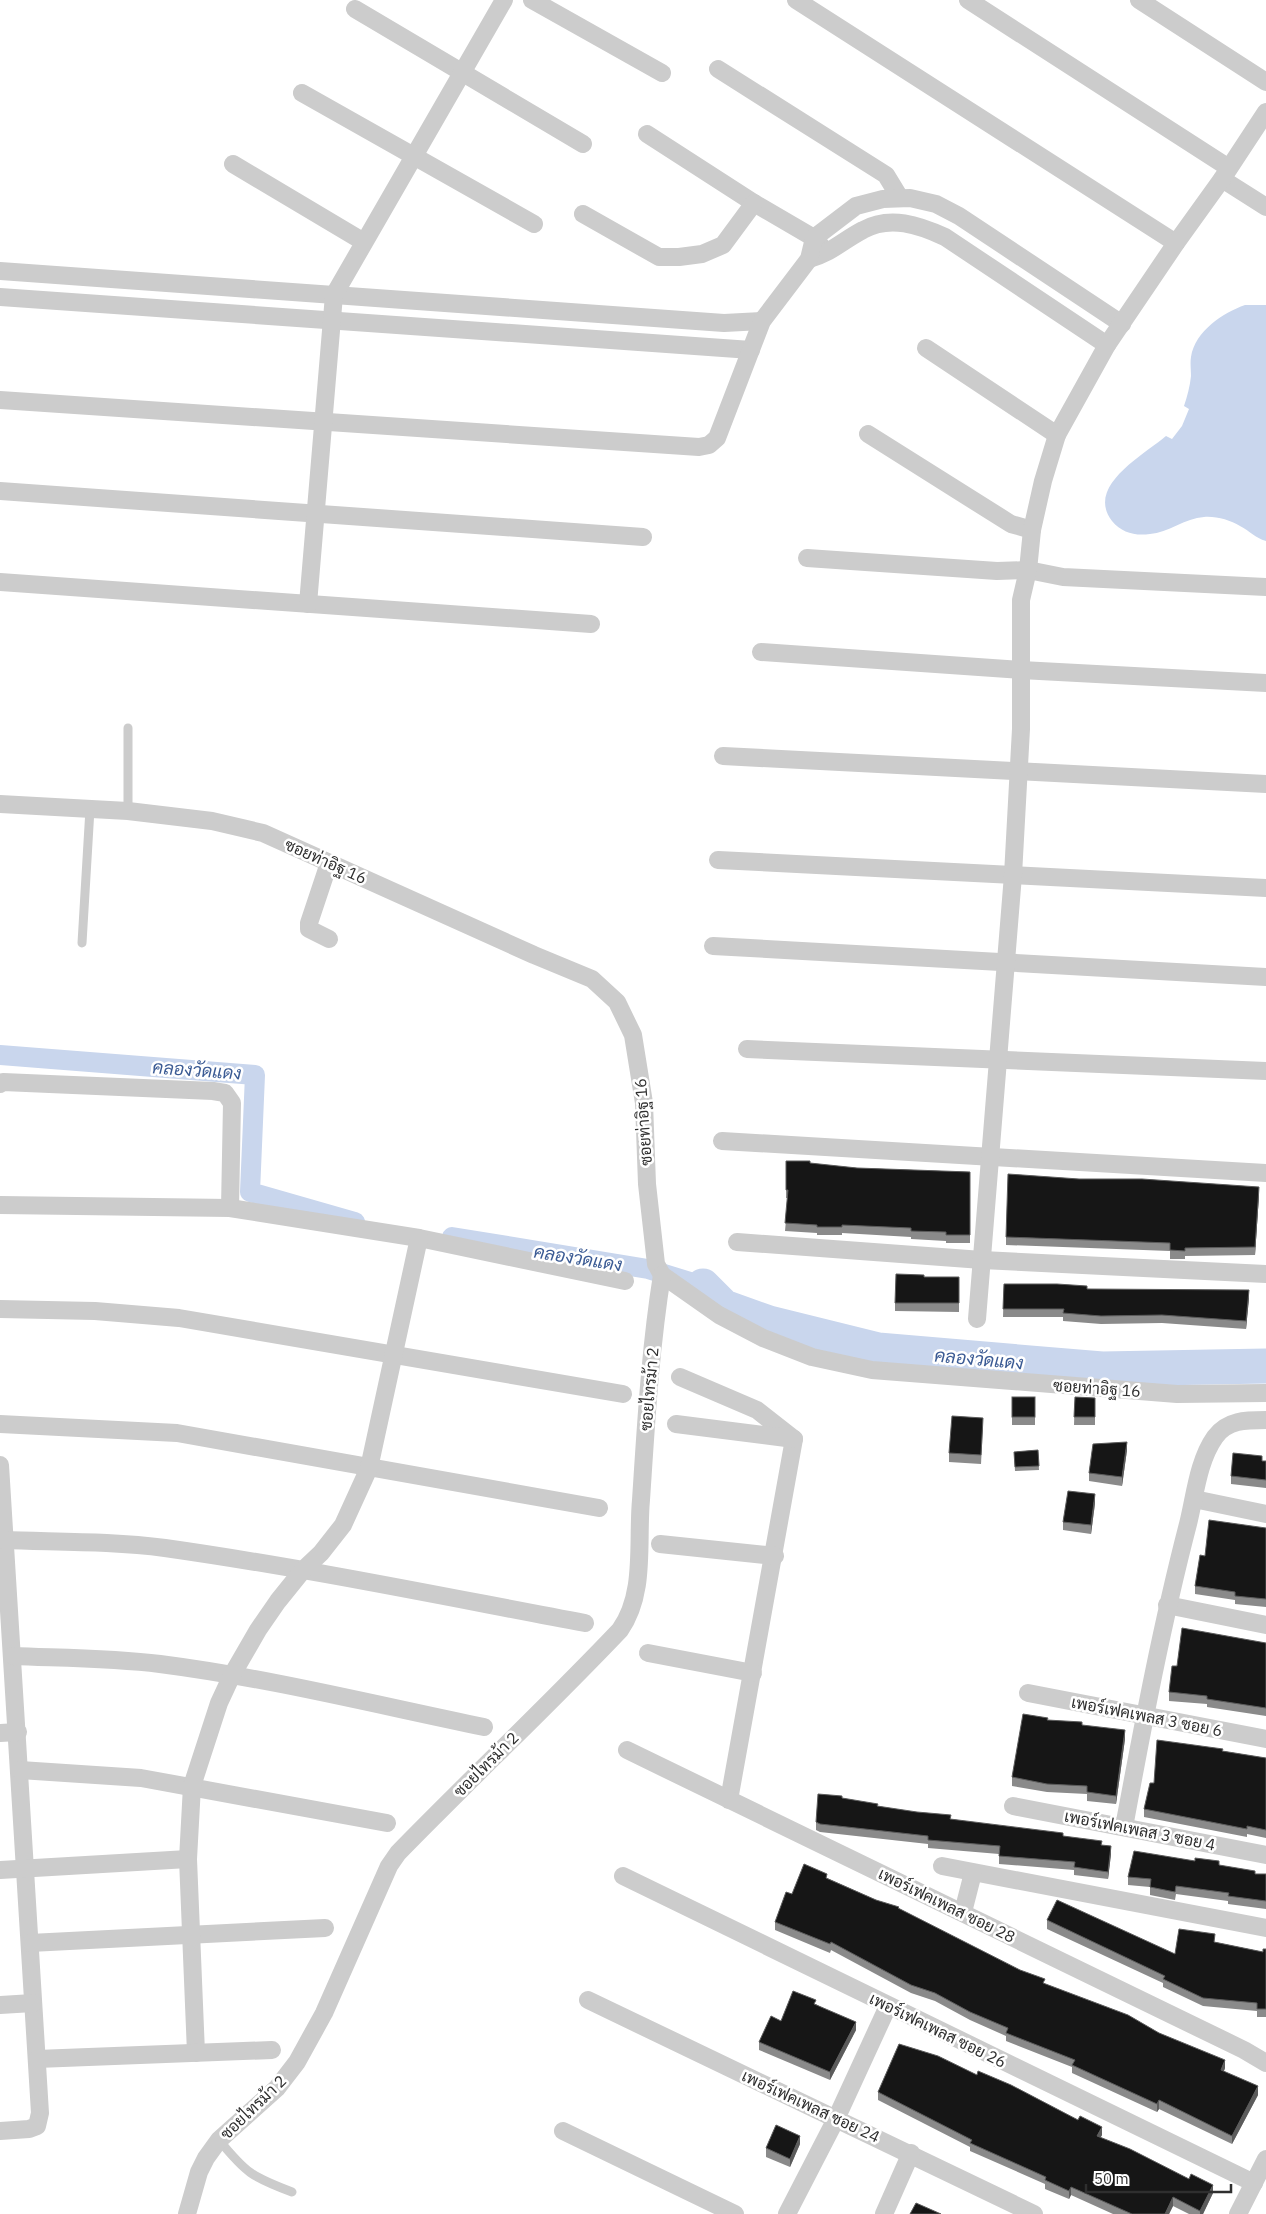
<svg xmlns="http://www.w3.org/2000/svg" width="1266" height="2214" font-family="'IBM Plex Sans',Sarabun,sans-serif">
	<style>
		.water { fill: #c9d6ed }
		.lines { fill: none; stroke-linecap: round; stroke-linejoin: round }
		.canal { stroke: #c9d6ed; stroke-width: 20 }
		.river { stroke: #c9d6ed; stroke-width: 35 }
		.lane { stroke: #ccc; stroke-width: 9 }
		.street { stroke: #ccc; stroke-width: 18 }
		.wall { fill: #8a8a8a }
		.shaded-wall { fill: #5c5c5c }
		.building { fill: #161616; stroke: #5c5c5c }
		.labels { text-anchor: middle; dominant-baseline: central; stroke-width: 5; stroke-linejoin: round; paint-order: stroke }
		.street-label { font-size: 16px; fill: #2f2f2f; stroke: #fff }
		.water-label { font-size: 18px; font-style: italic; fill: #3b5b94; stroke: #fff }
	</style>
	<rect width="100%" height="100%" fill="#fff"/>
	<path class="water" d="M1245,305H1266V541C1255,538 1250,531 1240,526C1230,520 1216,516 1204,517C1185,518 1168,533 1150,534C1135,536 1122,533 1112,521C1085,486 1144,455 1166,436L1172,439L1182,426L1189,409L1184,406C1187,397 1190,386 1191,376C1191,370 1190,363 1191,357C1195,331 1223,313 1245,305Z"/>
	<g class="lines">
		<g class="canal">
			<path d="M0,1055L255,1075L250,1192L355,1222"/>
			<path d="M452,1237L648,1269L703,1286"/>
		</g>
		<path class="river" d="M703,1286L724,1307L769,1323L878,1350L1102,1369L1266,1366"/>
		<g class="lane">
			<path d="M128,728V811"/>
			<path d="M82,943L90,809"/>
			<path d="M219,2140C246,2173 252,2177 292,2192"/>
		</g>
		<g class="street">
			<path d="M532,0L662,73"/>
			<path d="M796,0L1176,243"/>
			<path d="M968,0L1229,168"/>
			<path d="M1139,0L1266,82"/>
			<path d="M355,9L583,144"/>
			<path d="M718,69L886,175L900,198"/>
			<path d="M302,93L534,224"/>
			<path d="M647,134L754,203L814,238L821,246"/>
			<path d="M233,164L364,242"/>
			<path d="M1222,179L1266,207"/>
			<path d="M583,214L659,257H679L702,254L723,245L754,203"/>
			<path d="M809,259C833,252 842,241 863,230C890,215 919,225 945,237L1107,345"/>
			<path d="M0,271L724,323L762,321"/>
			<path d="M0,297L751,350"/>
			<path d="M926,348L1057,435"/>
			<path d="M0,400L699,447L709,445L717,438L762,321L809,259L814,238L856,206L883,199L910,198L936,204L959,216L1122,324"/>
			<path d="M868,434L1011,524L1032,530"/>
			<path d="M0,491L643,537"/>
			<path d="M807,558L997,571L1028,570L1063,577L1266,587"/>
			<path d="M0,582L591,624"/>
			<path d="M308,604L334,295L504,0"/>
			<path d="M761,652L1021,670L1266,683"/>
			<path d="M723,756L1266,784"/>
			<path d="M0,804L128,811L212,821L263,833L534,955L592,979L617,1002L633,1035L644,1103L647,1184L656,1264L662,1275L719,1315L763,1338L812,1357L872,1370L1177,1394L1266,1393"/>
			<path d="M718,860L1266,888"/>
			<path d="M329,939L309,929V923L329,863"/>
			<path d="M713,946L1266,977"/>
			<path d="M747,1049L1266,1071"/>
			<path d="M0,1084L3,1082L213,1091L225,1093L232,1103L230,1208"/>
			<path d="M722,1141L1266,1173"/>
			<path d="M0,1205L230,1208L419,1238L625,1281"/>
			<path d="M737,1242L982,1260L1266,1274"/>
			<path d="M0,1309L95,1311L179,1318L623,1394"/>
			<path d="M977,1319L1013,875L1021,729V600L1028,570L1032,530L1043,481L1057,435L1107,345L1176,243L1222,179L1266,112"/>
			<path d="M680,1377L757,1410L794,1439L729,1800"/>
			<path d="M0,1424L177,1433L599,1508"/>
			<path d="M676,1424L794,1439"/>
			<path d="M0,1465L40,2113L37,2126L29,2129L0,2131"/>
			<path d="M1194,1499L1266,1514"/>
			<path d="M3,1540C57,1542 112,1541 165,1548C306,1568 446,1597 585,1623"/>
			<path d="M660,1544L775,1556"/>
			<path d="M1167,1605L1266,1625"/>
			<path d="M648,1653L753,1673"/>
			<path d="M13,1656C62,1658 112,1658 160,1664C269,1678 377,1705 484,1727"/>
			<path d="M1028,1693L1266,1739"/>
			<path d="M0,1733L18,1732"/>
			<path d="M627,1750L1244,2050L1266,2063"/>
			<path d="M20,1770L141,1778L387,1823"/>
			<path d="M1013,1806L1266,1855"/>
			<path d="M1124,1827C1143,1725 1162,1624 1188,1524C1195,1496 1198,1461 1215,1437C1227,1420 1246,1420 1266,1420"/>
			<path d="M942,1866L1266,1928"/>
			<path d="M0,1870L188,1859"/>
			<path d="M623,1876L1254,2183"/>
			<path d="M963,1912L973,1873"/>
			<path d="M30,1943L325,1928"/>
			<path d="M588,2000L1034,2214"/>
			<path d="M0,2005L33,2003"/>
			<path d="M196,2053L188,1859L192,1786L219,1703L232,1675L258,1630L278,1601L303,1570L321,1553L343,1525L369,1468L419,1238"/>
			<path d="M37,2059L272,2050"/>
			<path d="M563,2131L735,2214"/>
			<path d="M187,2214L199,2172L206,2158L219,2140L277,2088L297,2062L324,2013L389,1866L398,1853C471,1778 548,1706 620,1630C646,1593 637,1543 641,1500C646,1425 650,1350 662,1275"/>
			<path d="M787,2214L836,2119L888,2006"/>
			<path d="M884,2214L911,2153"/>
			<path d="M1238,2214L1266,2159"/>
		</g>
	</g>
	<g class="wall">
		<path d="M786,1161L857,1168L970,1172V1243H946V1241L911,1239V1237L842,1233V1235H817V1233L785,1231L788,1198H786Z"/>
		<path d="M1259,1195L1255,1255L1185,1256V1259H1170V1251L1006,1245V1237Z"/>
		<path d="M924,1277H959V1312L895,1311V1303Z"/>
		<path d="M1004,1284L1249,1298L1246,1329L1162,1323L1101,1324L1063,1321V1317H1003Z"/>
		<rect x="1012" y="1397" width="23" height="28"/>
		<path d="M1075,1397L1095,1398V1425H1074Z"/>
		<path d="M983,1426L981,1464L949,1462V1453Z"/>
		<path d="M1038,1450L1039,1470L1015,1471L1014,1452Z"/>
		<path d="M1127,1450L1122,1486L1089,1481V1473Z"/>
		<path d="M1262,1461H1266V1488L1231,1484V1476Z"/>
		<path d="M1095,1503L1091,1534L1063,1530V1522Z"/>
		<path d="M1266,1528V1607L1235,1604V1600L1195,1594V1586L1205,1556Z"/>
		<path d="M1266,1643V1716L1207,1707V1704L1169,1701V1692L1177,1666Z"/>
		<path d="M1048,1720L1082,1725L1125,1739L1116,1804L1087,1801V1794L1047,1792L1012,1786V1777Z"/>
		<path d="M1223,1751L1266,1758V1838L1247,1834V1837L1144,1817V1809L1154,1783Z"/>
		<path d="M842,1798L878,1806L951,1819L1063,1836L1102,1845L1111,1854L1108,1879L1074,1875V1870L999,1864V1854L928,1848V1844L820,1832L816,1830V1822Z"/>
		<path d="M1195,1861L1255,1874H1266V1909L1228,1904V1901L1176,1894L1175,1900L1150,1895V1887L1128,1885V1877Z"/>
		<path d="M827,1878L876,1900L899,1909L1045,1984L1159,2033L1225,2068L1224,2071L1258,2095L1232,2144L1159,2109L1157,2112L1072,2073V2067L1006,2041V2036L970,2020L935,2001L911,1993L831,1950L830,1953L775,1930V1922L792,1894Z"/>
		<path d="M1047,1920L1175,1954L1215,1942L1263,1952L1266,1949V2017H1257V2011L1203,2006L1163,1987V1983L1047,1929Z"/>
		<path d="M816,2004L856,2030L830,2080L759,2050V2042L781,2021Z"/>
		<path d="M878,2092L1102,2135L1100,2138L1213,2193L1203,2214H1189L1173,2206L1169,2214H1113L1071,2195L1069,2199L1045,2189V2184L970,2151V2147L878,2100Z"/>
		<path d="M800,2144L790,2167L766,2157V2148Z"/>
	</g>
	<g class="shaded-wall">
		<path d="M1259,1187V1195L1255,1255V1247Z"/>
		<path d="M1249,1290V1298L1246,1329V1321Z"/>
		<path d="M1127,1442V1450L1122,1486V1477Z"/>
		<path d="M1095,1494V1503L1091,1534V1525Z"/>
		<path d="M1125,1730V1739L1116,1804V1796Z"/>
		<path d="M1111,1846V1854L1108,1879V1872Z"/>
		<path d="M856,2022V2030L830,2080V2072Z"/>
		<path d="M1225,2060V2068L1221,2078V2070Z"/>
		<path d="M1258,2086V2095L1232,2144V2136Z"/>
		<path d="M1159,2100V2109L1157,2112V2104Z"/>
		<path d="M1102,2127V2135L1097,2144V2136Z"/>
		<path d="M800,2136V2144L790,2167V2159Z"/>
		<path d="M1213,2185V2193L1203,2214H1200V2211Z"/>
		<path d="M1071,2187V2195L1069,2199V2191Z"/>
		<path d="M1173,2197V2206L1169,2214H1165Z"/>
	</g>
	<g class="building">
		<path d="M786,1161H810V1163L857,1168L970,1172V1235H946V1232L911,1231V1228L842,1225V1227H817V1225L785,1223L788,1190H786Z"/>
		<path d="M1008,1174L1079,1179H1142L1259,1187L1255,1247L1185,1248V1251L1170,1250V1243L1006,1237Z"/>
		<path d="M896,1274L924,1275V1277H959V1303H895Z"/>
		<path d="M1004,1284H1057L1087,1286V1289L1249,1290L1246,1321L1162,1315L1101,1316L1063,1313L1064,1309H1003Z"/>
		<rect x="1012" y="1397" width="23" height="20"/>
		<path d="M1075,1397L1095,1398V1417H1074Z"/>
		<path d="M952,1416L983,1418L981,1455L949,1453Z"/>
		<path d="M1127,1442L1122,1477L1089,1473L1093,1444Z"/>
		<path d="M1038,1450L1039,1466L1015,1467L1014,1452Z"/>
		<path d="M1233,1453L1262,1456V1461H1266V1480L1231,1476Z"/>
		<path d="M1068,1491L1095,1494L1091,1525L1063,1522Z"/>
		<path d="M1209,1520L1266,1528V1599L1235,1596V1592L1195,1586L1200,1555L1205,1556Z"/>
		<path d="M1182,1628L1266,1643V1708L1207,1699V1696L1169,1692L1172,1666H1177Z"/>
		<path d="M1023,1714L1048,1718L1047,1720L1082,1722V1725L1125,1730L1116,1796L1087,1792V1786L1047,1784L1012,1777Z"/>
		<path d="M1157,1740L1223,1749L1222,1751L1266,1758V1830L1247,1826V1829L1144,1809L1150,1783H1154Z"/>
		<path d="M818,1794L842,1796V1798L878,1804L877,1806L917,1812L951,1815L950,1819L1063,1833V1836L1102,1841L1101,1845L1111,1846L1108,1872L1074,1867L1075,1862L999,1856L1000,1846L928,1840V1836L820,1824L816,1822Z"/>
		<path d="M1134,1851L1195,1861V1858L1219,1861V1865L1255,1871V1874H1266V1901L1228,1896L1229,1893L1176,1886L1175,1892L1150,1887L1151,1879L1128,1877Z"/>
		<path d="M804,1864L827,1874L826,1878L876,1900L899,1907L898,1908L1020,1970L1045,1979L1043,1983L1128,2015L1159,2033L1225,2060L1221,2070L1258,2086L1232,2136L1159,2100L1157,2104L1072,2065L1075,2060L1006,2033L1008,2028L970,2012L935,1993L911,1985L831,1942L830,1944L775,1922L786,1892L792,1894Z"/>
		<path d="M1057,1900L1175,1954L1179,1929L1215,1934L1214,1942L1263,1952V1949H1266V2009H1257V2003L1203,1998L1163,1979L1165,1976L1047,1920Z"/>
		<path d="M793,1991L816,2000L814,2004L856,2022L830,2072L759,2042L771,2016L781,2021Z"/>
		<path d="M899,2044L938,2056L977,2075L978,2071L1011,2085L1078,2120L1080,2116L1102,2127L1097,2136L1130,2149L1189,2179L1191,2174L1213,2185L1200,2211L1173,2197L1165,2214H1132L1071,2187L1069,2191L1045,2180L1046,2177L970,2143L972,2140L878,2092Z"/>
		<path d="M776,2125L800,2136L790,2159L766,2148Z"/>
		<path d="M916,2203L941,2214H910Z"/>
	</g>
	<g class="labels">
		<g class="street-label">
			<text transform="translate(326 861) rotate(24)">ซอยท่าอิฐ 16</text>
			<text transform="translate(643 1122) rotate(-94)">ซอยท่าอิฐ 16</text>
			<text transform="translate(1097 1388) rotate(4)">ซอยท่าอิฐ 16</text>
			<text transform="translate(649 1389) rotate(-85)">ซอยไทรม้า 2</text>
			<text transform="translate(1147 1716) rotate(11)">เพอร์เฟคเพลส 3 ซอย 6</text>
			<text transform="translate(486 1764) rotate(-45)">ซอยไทรม้า 2</text>
			<text transform="translate(1140 1830) rotate(11)">เพอร์เฟคเพลส 3 ซอย 4</text>
			<text transform="translate(947 1905) rotate(26)">เพอร์เฟคเพลส ซอย 28</text>
			<text transform="translate(938 2030) rotate(26)">เพอร์เฟคเพลส ซอย 26</text>
			<text transform="translate(811 2106) rotate(25)">เพอร์เฟคเพลส ซอย 24</text>
			<text transform="translate(253 2107) rotate(-44)">ซอยไทรม้า 2</text>
		</g>
		<g class="water-label">
			<text transform="translate(197 1070) rotate(4)">คลองวัดแดง</text>
			<text transform="translate(578 1258) rotate(9)">คลองวัดแดง</text>
			<text transform="translate(979 1359) rotate(5)">คลองวัดแดง</text>
		</g>
	</g>
	<path d="M1086 2184v8h145v-8" fill="none" stroke="#2f2f2f" stroke-width="2.5"/>
	<text x="1094" y="2184" font-size="15" fill="#2f2f2f" stroke="#ffffff" stroke-width="4" paint-order="stroke">50 m</text>
</svg>
